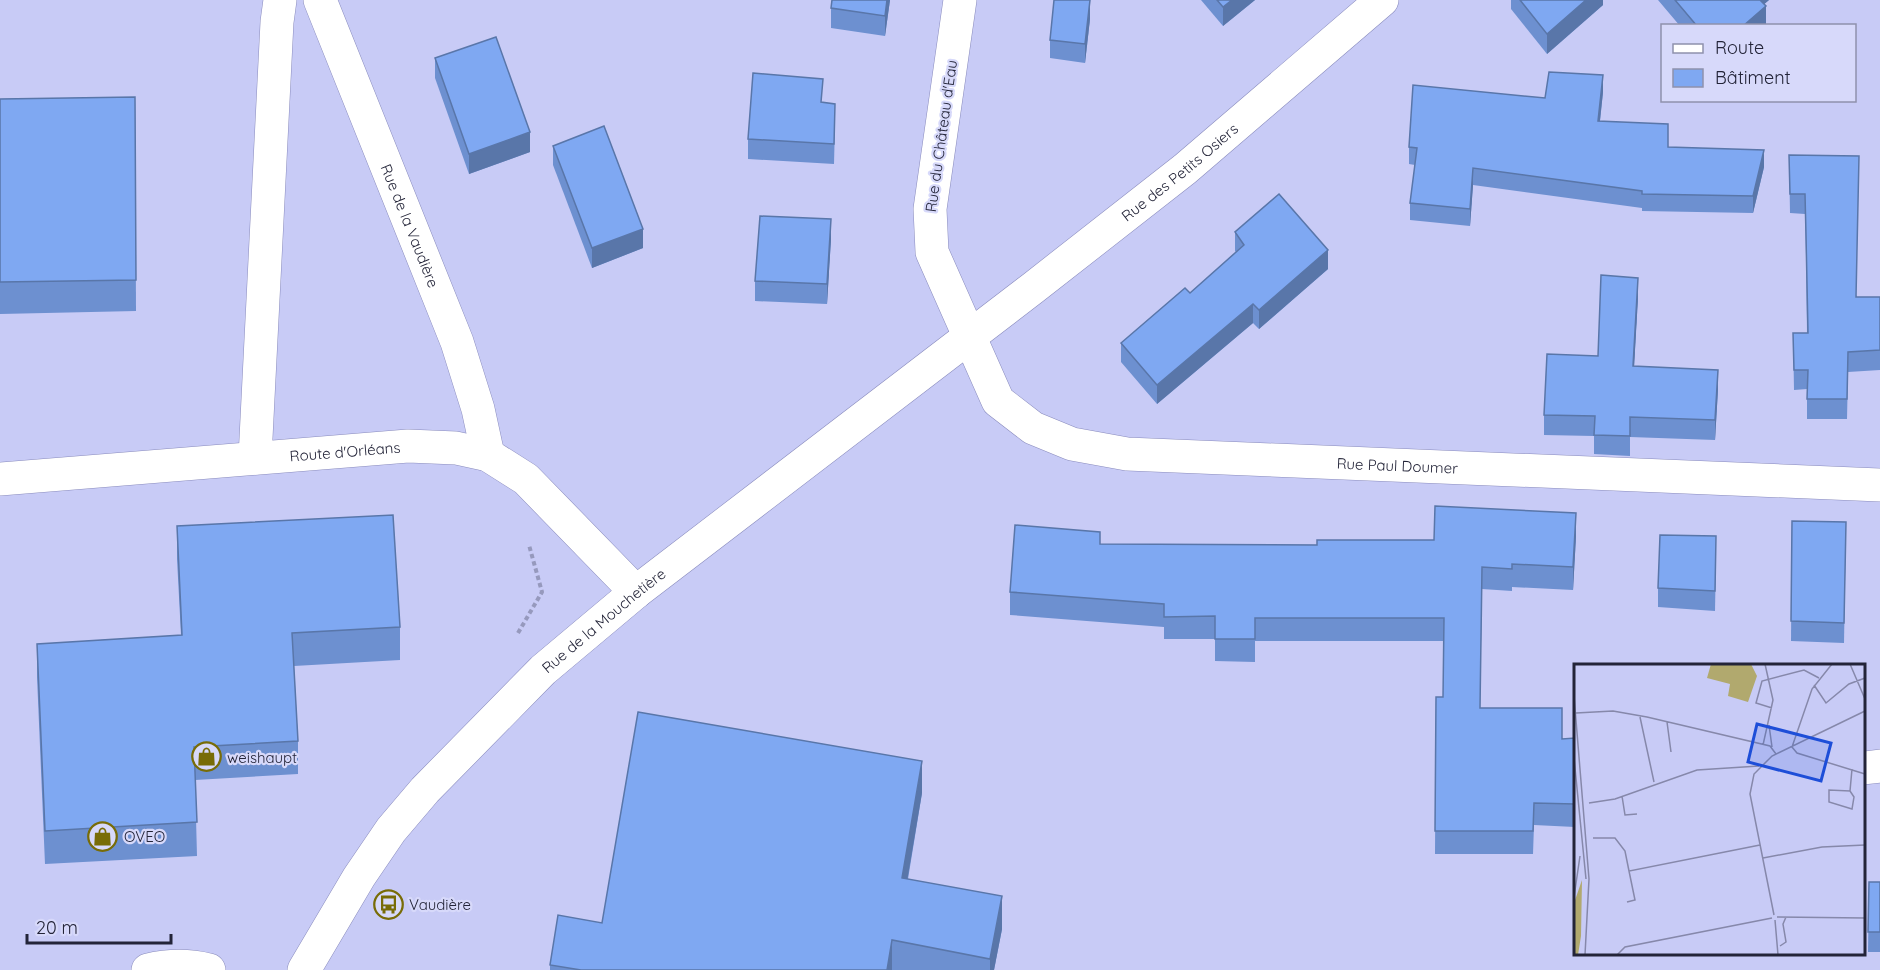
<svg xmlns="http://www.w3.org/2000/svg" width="1880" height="970" font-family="Quicksand,sans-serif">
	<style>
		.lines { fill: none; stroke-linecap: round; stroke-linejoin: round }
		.minor-casing { stroke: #898bbd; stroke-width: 34 }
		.path { stroke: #9699bd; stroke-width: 4; stroke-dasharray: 4.5 3; stroke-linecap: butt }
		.minor { stroke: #fff; stroke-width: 33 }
		.wall { fill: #6d90d0 }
		.shaded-wall { fill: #5976a9 }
		.building { fill: #7fa8f2; stroke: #5976a9; stroke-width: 1.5 }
		.labels { text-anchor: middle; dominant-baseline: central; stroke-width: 4.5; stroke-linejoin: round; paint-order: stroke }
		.street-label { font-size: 15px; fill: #232438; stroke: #d7d9fa }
		.poi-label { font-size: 15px; fill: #232438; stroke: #d7d9fa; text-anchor: start }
		.inset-road { fill: none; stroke: #8688aa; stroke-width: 1.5 }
		.view { fill: #1d4ed8; fill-opacity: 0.15; stroke: #1d4ed8; stroke-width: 3 }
		.inset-edge { fill: none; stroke: #232438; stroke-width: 3 }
	</style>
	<rect width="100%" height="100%" fill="#c8cbf6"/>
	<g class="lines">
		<defs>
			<g id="minor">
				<path id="s1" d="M320,0L457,342L478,409L488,455"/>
				<path id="s2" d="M960,0L930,209L932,252L998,401L1033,428L1072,444L1127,454L1880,485"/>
				<path d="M255,458L277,22L280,0"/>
				<path id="s3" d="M0,479L408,446L456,448L488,455L526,479L636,592"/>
				<path d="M1864,768L1880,766"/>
				<path d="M148,970C169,965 189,965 209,970"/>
				<path id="s4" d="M304,970L359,877L391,830L425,790L543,670L636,592L1033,288L1185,169L1382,0"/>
			</g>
		</defs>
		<use href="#minor" class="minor-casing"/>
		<path class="path" d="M518,633L542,592L529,545"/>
		<use href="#minor" class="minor"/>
	</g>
	<g class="wall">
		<path d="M890,0L885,36L831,28V8Z"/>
		<path d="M1201,0H1255L1223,26Z"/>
		<path d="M1511,0H1603V5L1547,54L1511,9Z"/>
		<path d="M1658,0H1769L1764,4L1766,6V26H1680Z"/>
		<path d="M1090,19L1085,63L1050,58V40Z"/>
		<path d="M435,58L530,152L469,174L435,78Z"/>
		<path d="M1603,92L1600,121L1668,147L1764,167L1753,213L1642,211V208L1473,185L1470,226L1410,220V203L1415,165L1409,164V147L1545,98Z"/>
		<path d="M135,97L136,311L0,314V99Z"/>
		<path d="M823,103L835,124L834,164L748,159V139Z"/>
		<path d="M553,146L643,248L592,268L553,165Z"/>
		<path d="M1789,155L1857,297H1880V370L1848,372L1847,419H1807V389L1794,390L1793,333H1807L1806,255L1805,214L1790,213Z"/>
		<path d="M1235,232L1328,269L1259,329L1253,323L1157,404L1121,362V343L1190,293L1236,252L1235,251Z"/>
		<path d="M831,239L827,304L755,301V281Z"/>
		<path d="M1638,297L1634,366L1718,389L1715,440L1630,437V456L1594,454V436L1544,435V415L1598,356Z"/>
		<path d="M1792,521L1846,522L1844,643L1791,641Z"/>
		<path d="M177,526L400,627V660L294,666L298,741V774L195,780L197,856L45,864L37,677V644L181,635L177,559Z"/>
		<path d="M1576,536L1573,590L1512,587V591L1482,589L1480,708L1562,739L1575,738V827L1534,825L1533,854H1435L1436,697H1443L1444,641H1255V662L1215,661V639H1164V627L1010,615V592L1100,544L1317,545L1434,540Z"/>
		<path d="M1716,556L1715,611L1658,607V588Z"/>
		<path d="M922,793L908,879L1002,929L994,970H550V965Z"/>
		<path d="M1869,882H1880V952H1868Z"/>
	</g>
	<g class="shaded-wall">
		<path d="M887,0H890L885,36V16Z"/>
		<path d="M1090,0V19L1085,63V44Z"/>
		<path d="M1232,0H1255L1223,26V7Z"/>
		<path d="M1586,0H1603V5L1547,54V34Z"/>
		<path d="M1754,0H1769L1754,13Z"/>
		<path d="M1766,6V26H1743Z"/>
		<path d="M1603,75V92L1598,138V121Z"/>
		<path d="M530,132V152L469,174V154Z"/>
		<path d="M1764,150V167L1753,213V196Z"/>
		<path d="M1473,168V185L1470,226V209Z"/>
		<path d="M831,219V239L827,304V284Z"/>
		<path d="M643,229V248L592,268V248Z"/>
		<path d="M1328,250V269L1259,329V310Z"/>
		<path d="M1638,278V297L1633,386V366Z"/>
		<path d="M1253,304V323L1157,404V385Z"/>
		<path d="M1718,370V389L1715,440V420Z"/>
		<path d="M1576,513V536L1573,590V567Z"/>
		<path d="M922,761V793L902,911V878Z"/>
		<path d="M1002,896V929L994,970H990V959Z"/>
		<path d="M892,940V970H887Z"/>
	</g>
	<g class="building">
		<path d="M832,0H887L885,16L831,8Z"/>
		<path d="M1054,0H1090L1085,44L1050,40Z"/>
		<path d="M1217,0H1232L1223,7Z"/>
		<path d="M1520,0H1586L1547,34Z"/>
		<path d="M1675,0H1760L1766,6L1743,26H1697Z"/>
		<path d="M496,37L530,132L469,154L435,58Z"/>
		<path d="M1549,72L1603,75L1598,121L1668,124V147L1764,150L1753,196L1642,194V191L1473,168L1470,209L1410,203L1417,148L1409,147L1413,85L1545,98Z"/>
		<path d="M753,73L823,79L821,102L835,104L834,144L748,139Z"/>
		<path d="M135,97L136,280L0,282V99Z"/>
		<path d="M604,126L643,229L592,248L553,146Z"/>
		<path d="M1789,155L1859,156L1856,297H1880V350L1848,352L1847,399H1807L1808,370H1794L1793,333H1808L1806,235L1805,194H1790Z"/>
		<path d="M1279,194L1328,250L1259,310L1253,304L1157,385L1121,343L1185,288L1190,293L1244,245L1235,232Z"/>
		<path d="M760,216L831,219L827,284L755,281Z"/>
		<path d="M1601,275L1638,278L1633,366L1718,370L1715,420L1630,417V436L1594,435L1595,416L1544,415L1547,354L1598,356Z"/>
		<path d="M1435,506L1576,513L1573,567L1512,564V569L1482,567L1480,708H1562V739L1575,738V804L1534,803L1533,831H1435L1436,697H1443L1444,618H1255V639H1215V616L1164,617V604L1010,592L1015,525L1100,532V544L1317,545V540H1434Z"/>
		<path d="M393,515L400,627L292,633L298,741L194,747L197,822L45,831L37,644L182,635L177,526Z"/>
		<path d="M1792,521L1846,522L1844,623L1791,621Z"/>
		<path d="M1660,535L1716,536L1715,591L1658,588Z"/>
		<path d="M638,712L922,761L902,878L1002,896L990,959L892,940L887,970H581L550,965L558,915L602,923Z"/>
		<path d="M1869,882H1880V932H1868Z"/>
	</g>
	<defs>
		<symbol id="shop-ring" viewBox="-11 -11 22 22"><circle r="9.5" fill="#d7d9fa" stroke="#786c07" stroke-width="1.5"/><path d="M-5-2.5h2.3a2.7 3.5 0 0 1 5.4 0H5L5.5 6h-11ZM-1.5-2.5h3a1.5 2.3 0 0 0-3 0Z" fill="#786c07"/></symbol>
		<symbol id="bus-ring" viewBox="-11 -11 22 22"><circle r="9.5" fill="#d7d9fa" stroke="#786c07" stroke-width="1.5"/><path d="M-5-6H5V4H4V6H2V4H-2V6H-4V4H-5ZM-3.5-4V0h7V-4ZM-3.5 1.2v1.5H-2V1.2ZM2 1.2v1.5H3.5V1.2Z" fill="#786c07"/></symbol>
	</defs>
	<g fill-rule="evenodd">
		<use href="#shop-ring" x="190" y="740" width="33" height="33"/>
		<use href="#shop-ring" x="86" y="820" width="33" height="33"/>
		<use href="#bus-ring" x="372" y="888" width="33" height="33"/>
	</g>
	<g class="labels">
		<g class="street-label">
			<text transform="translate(941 136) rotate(-82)">Rue du Château d'Eau</text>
			<text stroke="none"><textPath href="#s4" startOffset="1194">Rue des Petits Osiers</textPath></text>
			<text stroke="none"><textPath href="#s1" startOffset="243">Rue de la Vaudière</textPath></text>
			<text stroke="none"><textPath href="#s3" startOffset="346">Route d'Orléans</textPath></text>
			<text stroke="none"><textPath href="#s2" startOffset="830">Rue Paul Doumer</textPath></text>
			<text stroke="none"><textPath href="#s4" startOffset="464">Rue de la Mouchetière</textPath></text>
		</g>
		<g class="poi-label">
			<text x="227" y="757">weishaupt</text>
			<text x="124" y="836">OVEO</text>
			<text x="409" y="904">Vaudière</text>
		</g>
	</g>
	<g transform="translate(1574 664)">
		<rect width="291" height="291" fill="#c8cbf6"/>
		<path d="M137,0H177L183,12L174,38L154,32L156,20L133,14ZM8,216L7,272L4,291H0V239Z" fill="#b1a96e"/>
		<path class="inset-road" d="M276,0L291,35M240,21L252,39L275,20L291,14M0,32L15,215L11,291M198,44L182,39L188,17L230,6L245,14M2,49L39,47L73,53L196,82L202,90M66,53L80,118M93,58L97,88M195,61L198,83M189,81L199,36L191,0M218,83L238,25L258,0M218,83L223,89L291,110M0,94L12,215M276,127L280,133L278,145L255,138V126L276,127L278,105M48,132L51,151L63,150M15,139L41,135L123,106L185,102M19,174H41L51,187L55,207M189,194L248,183L291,181M0,233L6,192M53,238L61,236L55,207L186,181M200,251L176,130L180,110L198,92L291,47M203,253L291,254M201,256L204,291M206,282L212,278L209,260L212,253M43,291L51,283L198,254"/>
		<path class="view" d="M183,60L257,79L247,117L174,98Z"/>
		<rect width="291" height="291" class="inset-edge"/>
	</g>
	<rect x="1661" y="24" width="195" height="78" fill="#d7d9fa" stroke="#8f91ac" stroke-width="1.5"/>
	<rect x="1673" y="44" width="30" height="9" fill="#ffffff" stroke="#8f91ac" stroke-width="1.5"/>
	<text x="1715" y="54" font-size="18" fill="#232438">Route</text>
	<rect x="1673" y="69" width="30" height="18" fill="#7fa8f2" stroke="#8f91ac" stroke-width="1.5"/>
	<text x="1715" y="84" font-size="18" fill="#232438">Bâtiment</text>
	<path d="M27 934v9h144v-9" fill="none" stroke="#232438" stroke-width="3"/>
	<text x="36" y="934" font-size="18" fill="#232438" stroke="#d7d9fa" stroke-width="4.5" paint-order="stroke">20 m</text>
</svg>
